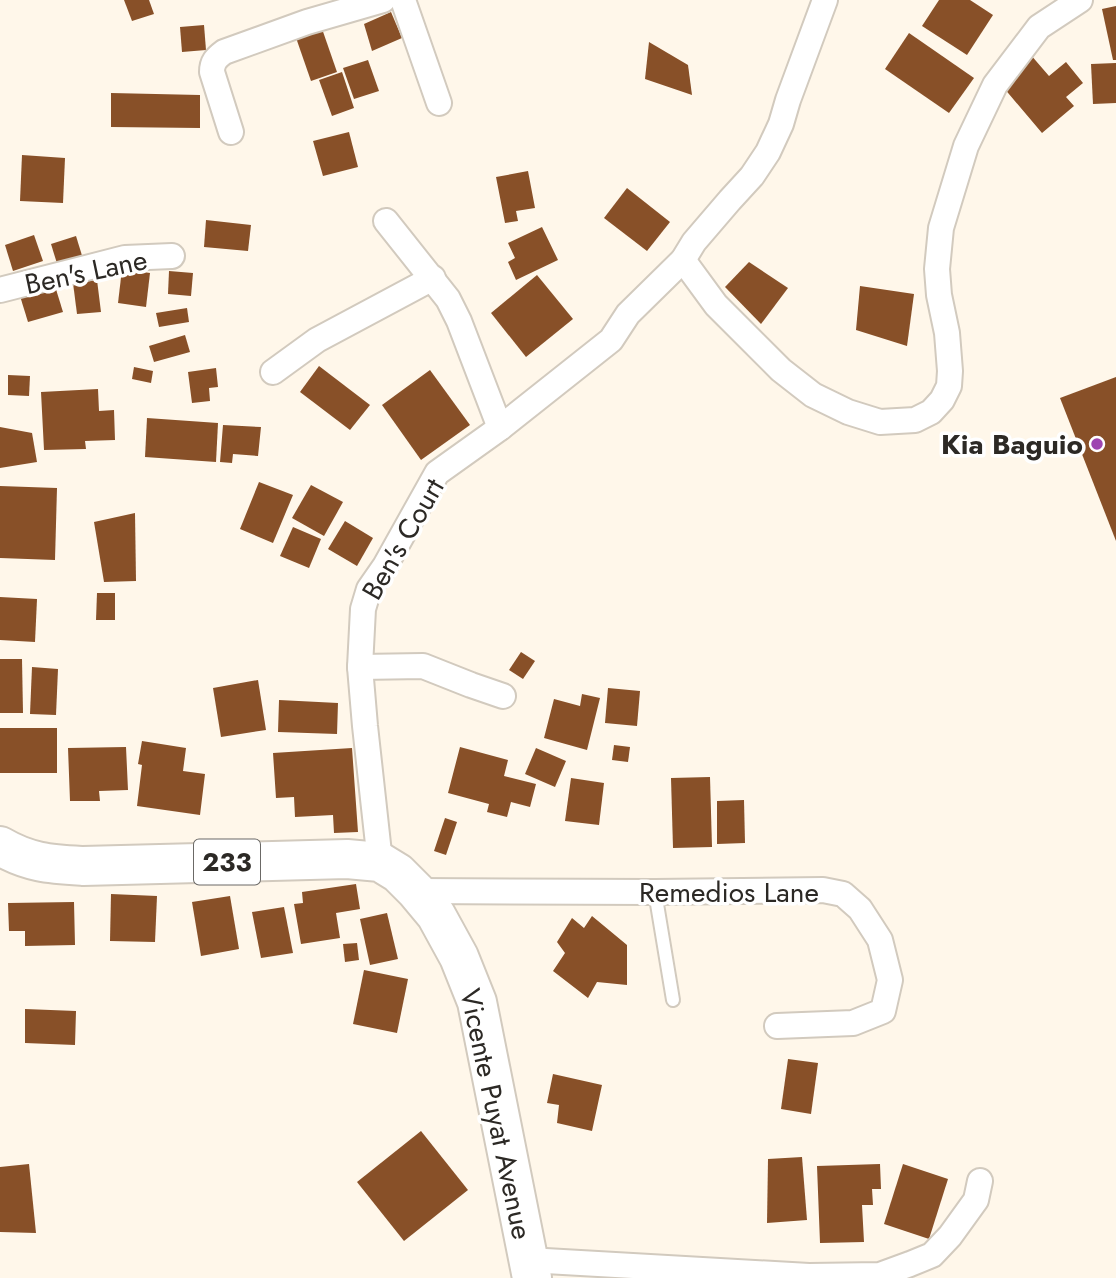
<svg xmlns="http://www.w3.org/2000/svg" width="1116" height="1278" font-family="Jost,sans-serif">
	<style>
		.building { fill: #885028 }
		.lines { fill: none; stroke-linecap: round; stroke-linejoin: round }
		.lane-casing { stroke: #d2cabe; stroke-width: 16 }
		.street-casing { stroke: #d2cabe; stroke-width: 28 }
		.primary-casing { stroke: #d2cabe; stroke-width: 42 }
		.lane { stroke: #fff; stroke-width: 12 }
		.street { stroke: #fff; stroke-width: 24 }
		.primary { stroke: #fff; stroke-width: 38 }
		.poi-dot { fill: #9e45b1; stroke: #fff; stroke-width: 2.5 }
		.labels { text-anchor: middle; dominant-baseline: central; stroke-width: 7; stroke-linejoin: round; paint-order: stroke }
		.shield { fill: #fff; stroke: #6b6966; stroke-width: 2 }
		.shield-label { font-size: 26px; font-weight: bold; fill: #2c2925 }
		.street-label { font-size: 28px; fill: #2c2925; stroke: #fff }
		.poi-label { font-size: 28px; font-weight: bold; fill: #2c2925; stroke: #fff; text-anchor: end }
	</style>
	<rect width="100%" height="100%" fill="#fff7ea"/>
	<g class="building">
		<path d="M124,0H149L154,14L132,21Z"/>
		<path d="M939,0H970L993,15L967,55L922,26Z"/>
		<path d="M1116,6V60H1113L1102,9Z"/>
		<path d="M391,12L402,38L372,51L364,24Z"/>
		<path d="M320,23L337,72L311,81L294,32Z"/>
		<path d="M204,25L206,50L182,52L180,27Z"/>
		<path d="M909,33L974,78L949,113L885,69Z"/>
		<path d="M649,42L688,65L692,95L645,79Z"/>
		<path d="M1030,54L1049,76L1066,62L1083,83L1066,97L1074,106L1042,133L998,81Z"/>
		<path d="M368,60L379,91L354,99L343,68Z"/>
		<path d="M1116,63V103L1093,104L1091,64Z"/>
		<path d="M342,72L354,108L332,116L319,80Z"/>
		<path d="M111,93L200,95V128L111,127Z"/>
		<path d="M349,132L358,167L323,176L313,141Z"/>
		<path d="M22,155L65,158L63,203L20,201Z"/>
		<path d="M528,171L535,208L516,211L518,221L505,223L496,177Z"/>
		<path d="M627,188L670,222L647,251L604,218Z"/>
		<path d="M206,220L251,225L248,251L204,247Z"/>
		<path d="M542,227L558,260L516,280L508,262L515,258L508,243Z"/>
		<path d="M34,235L43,261L13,271L5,245Z"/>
		<path d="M76,236L84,262L59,270L51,244Z"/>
		<path d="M749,262L788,288L761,324L725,287Z"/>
		<path d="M122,269L150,273L146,307L118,303Z"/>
		<path d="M169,271L193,273L191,296L168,294Z"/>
		<path d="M537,275L573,319L526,357L491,313Z"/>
		<path d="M97,280L101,312L77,314L73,283Z"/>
		<path d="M55,286L63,312L28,322L20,296Z"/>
		<path d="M860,286L914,294L907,346L856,330Z"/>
		<path d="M187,308L189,322L159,327L156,313Z"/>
		<path d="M185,335L190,352L154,362L149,346Z"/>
		<path d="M319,366L370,405L350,430L300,392Z"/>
		<path d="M134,367L153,371L151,383L132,379Z"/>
		<path d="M216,368L218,387L209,388L210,401L192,403L188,372Z"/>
		<path d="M430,370L470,425L421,460L382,405Z"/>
		<path d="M8,375L30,376L29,396L8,395Z"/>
		<path d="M1116,377V541L1060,398Z"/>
		<path d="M98,389L99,411L114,410L115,440L85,441L86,449L44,450L41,392Z"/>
		<path d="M147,418L218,423L216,462L145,457Z"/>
		<path d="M223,425L261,427L258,456L233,454L232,463L220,462Z"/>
		<path d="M0,427L32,433L37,462L0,468Z"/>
		<path d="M259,482L293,495L273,543L240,529Z"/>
		<path d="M311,485L343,502L324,536L292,518Z"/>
		<path d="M0,486L57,488L55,560L0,558Z"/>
		<path d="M135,513L136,581L104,582L94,522Z"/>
		<path d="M345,521L373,538L357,566L328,549Z"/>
		<path d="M293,527L321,539L309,568L280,556Z"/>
		<path d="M97,593H115V620H96Z"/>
		<path d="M0,597L37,599L35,642L0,640Z"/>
		<path d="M521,652L535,661L523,679L509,670Z"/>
		<path d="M0,659H22L23,713H0Z"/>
		<path d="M32,667L58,669L56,715L30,714Z"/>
		<path d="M258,680L266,730L221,737L213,688Z"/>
		<path d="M608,688L640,691L637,726L605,723Z"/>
		<path d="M582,694L600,698L587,750L544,738L554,699L580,706Z"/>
		<path d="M279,700L338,703L337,734L278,732Z"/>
		<rect x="0" y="728" width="57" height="45"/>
		<path d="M142,741L186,748L183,771L205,774L200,815L137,806L142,765L138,764Z"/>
		<path d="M614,745L630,747L628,762L612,760Z"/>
		<path d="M126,747L128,790L99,791L100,801H70L68,748Z"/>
		<path d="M460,747L508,760L504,776L536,784L530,807L511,802L507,817L487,812L489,804L448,793Z"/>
		<path d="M352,748L358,832L334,833L333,815L295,817L294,797L276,798L273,753Z"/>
		<path d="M536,748L566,761L555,787L525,774Z"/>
		<path d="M710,777L712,847L673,848L671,778Z"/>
		<path d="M571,778L604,783L599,825L565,821Z"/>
		<path d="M744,800L745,843L717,844V801Z"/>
		<path d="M445,818L457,822L446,855L434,851Z"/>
		<path d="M356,884L360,909L336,913L340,938L301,944L294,904L303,903L302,892Z"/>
		<path d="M111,894L157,896L155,942L110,941Z"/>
		<path d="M230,896L239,949L201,956L192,902Z"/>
		<path d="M74,902L75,945L25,946V931H9L8,903Z"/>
		<path d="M284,907L293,953L261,958L252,912Z"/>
		<path d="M387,913L398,959L370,965L360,919Z"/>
		<path d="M592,916L627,945V985L597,982L588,998L553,971L565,953L557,942L572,918L584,928Z"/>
		<path d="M357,943L359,960L345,962L343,944Z"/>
		<path d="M364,970L408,979L397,1033L353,1024Z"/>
		<path d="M25,1009L76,1011L75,1045L25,1043Z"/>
		<path d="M788,1059L818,1063L811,1114L781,1109Z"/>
		<path d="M553,1074L602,1085L592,1131L557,1123L559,1105L547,1103Z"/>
		<path d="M421,1131L468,1190L404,1241L357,1182Z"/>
		<path d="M802,1157L807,1220L767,1223L768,1159Z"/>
		<path d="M29,1164L36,1233L0,1232V1167Z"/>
		<path d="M880,1164L881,1189H872L873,1205H862L864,1242L820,1243L817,1166Z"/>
		<path d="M903,1164L948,1179L929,1239L884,1224Z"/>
	</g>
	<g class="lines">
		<defs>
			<path id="lane" d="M655,892L673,1000"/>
			<g id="street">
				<path d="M403,0L439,103"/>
				<path d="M231,132L212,72C212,62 216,58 224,52L307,22L383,0"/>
				<path d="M386,221L448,299L459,321L500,428"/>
				<path d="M683,260L716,305L781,370L813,395L848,412L880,422L915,420L931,412L942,400L949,386L950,371L947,333L939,295L937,269L941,228L966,146L995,85L1039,27L1080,0"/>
				<path d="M0,290L125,258L172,256"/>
				<path d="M273,372L317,340L433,278"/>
				<path d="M360,667L423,666L471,685L503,696"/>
				<path d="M380,862L365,726L360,667L363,609L369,589L385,566L437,473L500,428L611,340L628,314L683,260L694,242L730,200L752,176L768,152L781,124L788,100L825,0"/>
				<path d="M416,891L655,892L823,890L843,894L860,909L880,940L890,980L883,1011L853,1023L777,1026"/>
				<path d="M528,1260L809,1276L880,1275L910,1264L932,1255L950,1236L976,1200L980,1181"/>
			</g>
			<path id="primary" d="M0,846C29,863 50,864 83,866L347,859L380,862L398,873L416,891L436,915L459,957L477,1002L532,1278"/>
		</defs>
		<use href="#lane" class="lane-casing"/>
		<use href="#street" class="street-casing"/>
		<use href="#primary" class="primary-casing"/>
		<use href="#lane" class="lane"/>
		<use href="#street" class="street"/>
		<use href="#primary" class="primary"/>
	</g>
	<circle class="poi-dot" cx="1097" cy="444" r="7"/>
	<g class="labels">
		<rect class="shield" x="194" y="839.5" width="66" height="45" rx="5"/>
		<g class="shield-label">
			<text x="227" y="862">233</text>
		</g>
		<g class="street-label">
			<text transform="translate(86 272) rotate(-12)">Ben's Lane</text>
			<text transform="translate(403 539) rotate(-60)">Ben's Court</text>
			<text x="729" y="892">Remedios Lane</text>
			<text transform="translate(496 1114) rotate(78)">Vicente Puyat Avenue</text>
		</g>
		<g class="poi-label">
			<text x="1083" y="444">Kia Baguio</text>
		</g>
	</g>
</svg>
